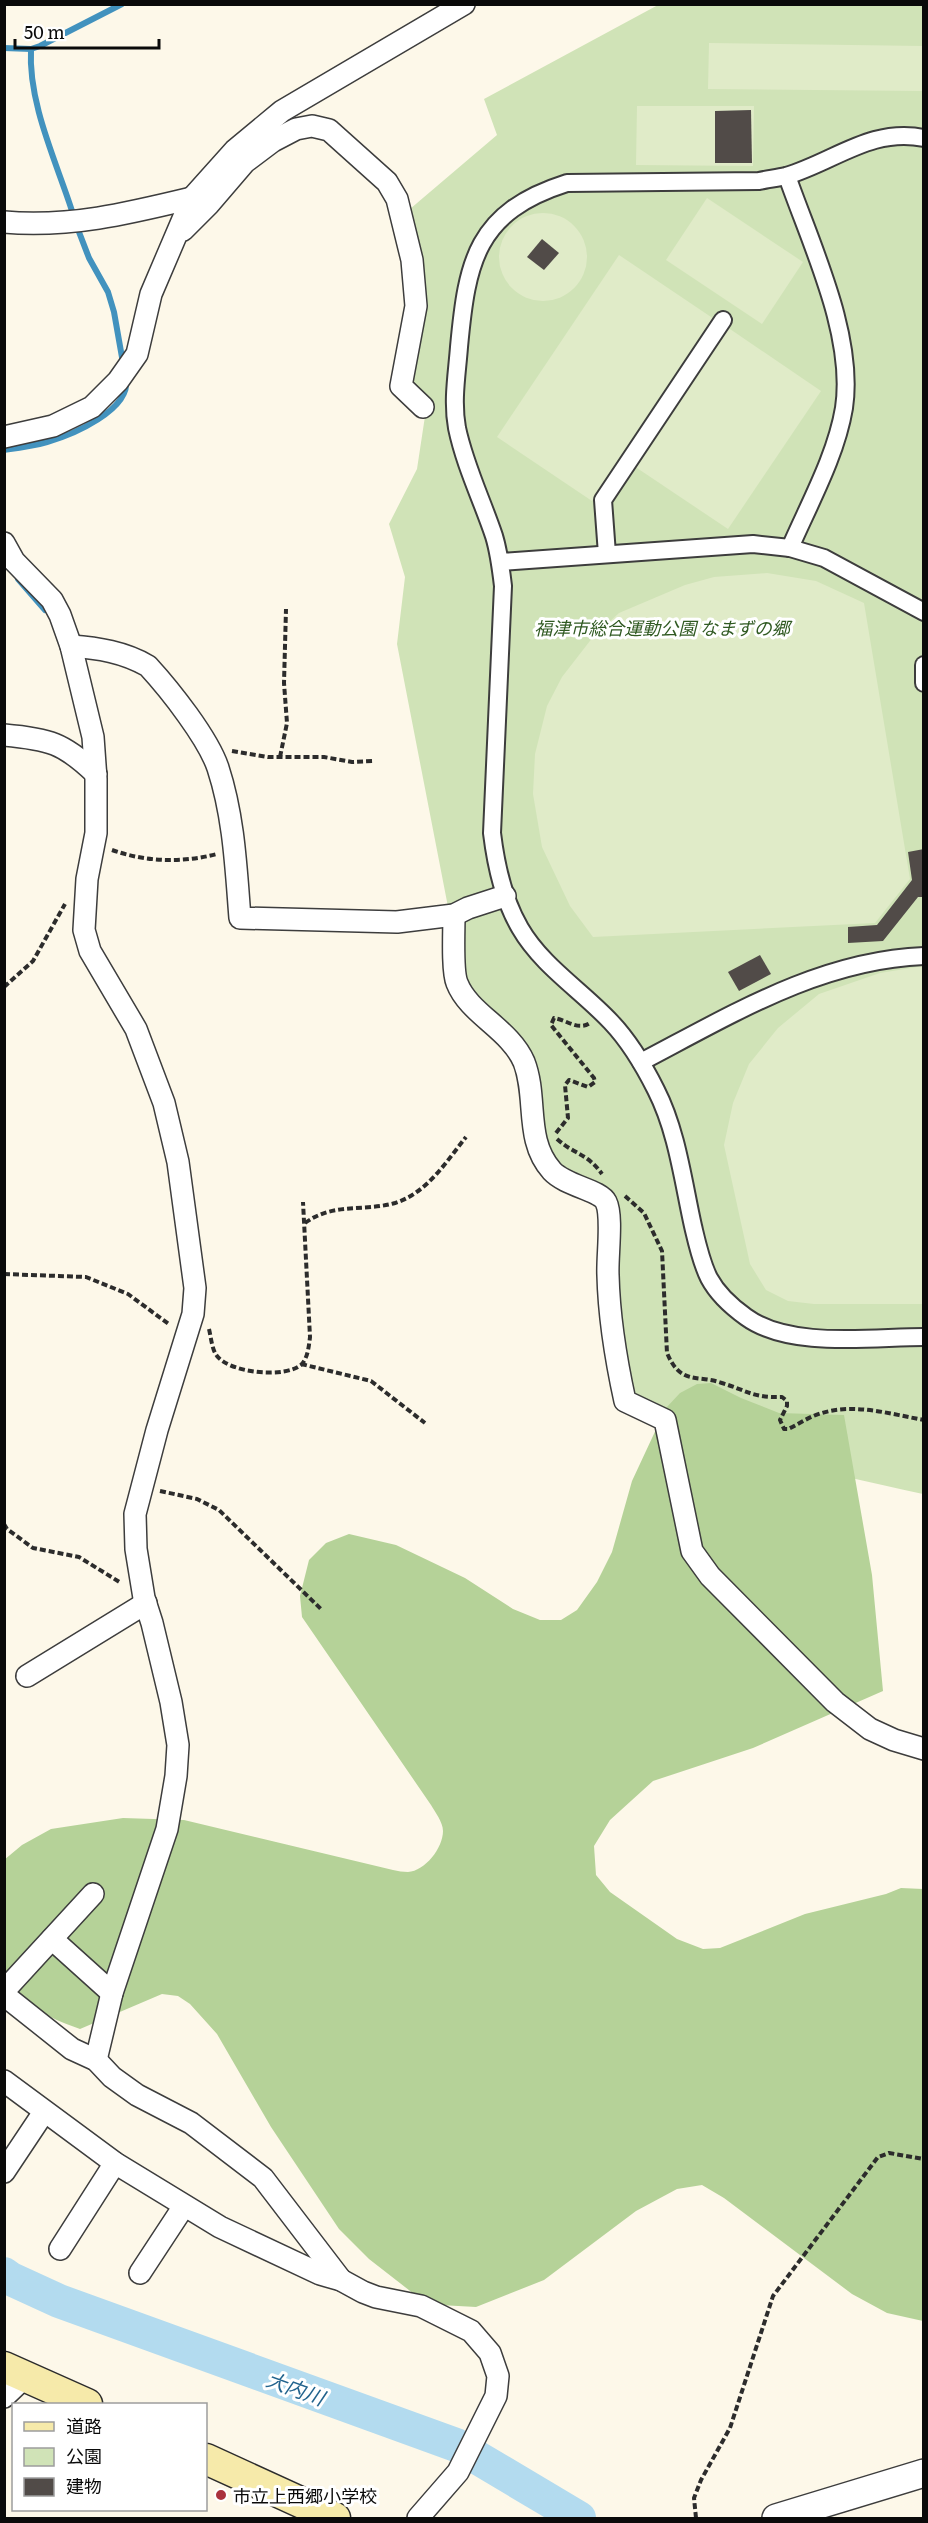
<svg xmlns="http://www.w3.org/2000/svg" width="928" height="2523" font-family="Literata,'Noto Sans JP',serif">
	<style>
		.green { fill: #d0e3b7 }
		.forest { fill: #b5d298 }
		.pitch { fill: #e0ebc8 }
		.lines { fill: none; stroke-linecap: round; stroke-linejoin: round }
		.stream { stroke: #4292be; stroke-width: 6 }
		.river { stroke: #b3dbef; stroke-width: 34 }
		.building { fill: #514b48 }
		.pedestrian-casing { stroke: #3d3d3d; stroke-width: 20 }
		.minor-casing { stroke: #3d3d3d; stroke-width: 24 }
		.tertiary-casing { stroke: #3d3d3d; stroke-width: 30 }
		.secondary-casing { stroke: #2c2c2c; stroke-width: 33 }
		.path { stroke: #2c2c2c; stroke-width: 4; stroke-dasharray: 6 3; stroke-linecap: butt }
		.pedestrian { stroke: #fff; stroke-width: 16 }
		.minor { stroke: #fff; stroke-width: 21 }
		.tertiary { stroke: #fff; stroke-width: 27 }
		.secondary { stroke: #f6eaaa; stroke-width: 30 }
		.poi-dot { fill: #aa323d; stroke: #fff; stroke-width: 2 }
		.labels { text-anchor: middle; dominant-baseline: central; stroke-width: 6; stroke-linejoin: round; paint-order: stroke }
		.park-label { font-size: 18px; font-style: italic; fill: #305a22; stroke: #fff }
		.poi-label { font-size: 18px; fill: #0a0a0a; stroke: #fff; text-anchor: start }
		.water-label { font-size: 20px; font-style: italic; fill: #22638d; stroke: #fff }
	</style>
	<rect width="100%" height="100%" fill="#fdf8e9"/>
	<path class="green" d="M658,5H923V1494C824,1473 715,1447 620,1410L610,1370L601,1205L562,1188L516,1059L468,1010L397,644L405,577L389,524L417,469L427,403L410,386L421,271L410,209L497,135L484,99Z"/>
	<path class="forest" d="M711,1383L741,1398L779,1413L844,1415L872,1575L883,1691L753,1748L653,1781L610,1820L594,1846L596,1875L610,1892L677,1939L703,1949L720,1948L805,1914L886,1894L901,1888L923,1889V2321L887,2313L852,2294L724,2198L702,2185L677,2189L636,2211L544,2280L476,2307L440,2305L414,2294L369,2259L339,2229L271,2127L217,2034L190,2004L178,1996L162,1994L80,2029C43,2016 31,2007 5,1978L4,1860L22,1845L51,1829L123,1818L184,1820L393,1870C398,1871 403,1872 408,1872C425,1871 443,1848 443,1831C443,1822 435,1812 431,1805L302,1617L300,1596L309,1560L326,1543L349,1534L396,1545L465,1578L513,1609L540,1620H561L577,1610L597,1582L612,1552L632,1481L666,1408L680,1393L697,1384Z"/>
	<g class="pitch">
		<path d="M709,43L923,46V91L708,89Z"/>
		<path d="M637,106H754L753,166L636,165Z"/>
		<path d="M707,198L803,262L762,324L666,260Z"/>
		<circle cx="543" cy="257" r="44"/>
		<path d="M619,255L714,319L592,501L497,437Z"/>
		<path d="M727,327L821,391L728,529L634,466Z"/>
		<path d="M767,573L816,581L864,603L910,879L875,923L593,937L570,906L542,847L533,794L535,754L547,706L562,677L593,637L619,613L685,585L714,577Z"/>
		<path d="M923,966V1304H814L788,1301L766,1290L750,1264L724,1145L733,1103L749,1064L778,1028L819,994L880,973Z"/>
	</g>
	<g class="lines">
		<g class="stream">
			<path d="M4,48L31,49L40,46L122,4"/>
			<path d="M31,49C28,104 57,163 73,214"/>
			<path d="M79,232L89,258L108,292L114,312L123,363"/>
			<path d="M4,450C18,448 33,446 47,442C72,435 131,410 126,379"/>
			<path d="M18,579L45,610"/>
		</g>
		<path class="river" d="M4,2274L11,2279L59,2301L456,2445L579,2518"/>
	</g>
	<g class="building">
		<path d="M751,110L752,163H715V111Z"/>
		<path d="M542,239L559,253L544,270L527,257Z"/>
		<path d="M924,849V897H918L883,941L848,943V927L877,925L912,880L908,852Z"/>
		<path d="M760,955L771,974L739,991L728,972Z"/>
	</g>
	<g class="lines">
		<defs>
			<g id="pedestrian">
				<path d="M924,138C871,127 834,162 786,176C778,178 768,179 759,181L567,183C476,212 467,261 459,347C457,374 452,401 457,428C465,466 482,500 494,536C499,552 501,569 503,586L492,833C496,866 503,899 520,928C542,966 581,990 611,1022C630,1042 644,1066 656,1090C677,1131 683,1181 693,1226C697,1243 701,1262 709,1278C717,1293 732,1307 746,1317C790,1349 871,1337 924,1337"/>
				<path d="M787,176C811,245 855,335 844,408C836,456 809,504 790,548"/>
				<path d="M607,554L603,500L723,320"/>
				<path d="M500,562L753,544L790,548L824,558L924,612"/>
				<path d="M924,665V683"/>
				<path d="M641,1062C731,1015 820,960 924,956"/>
			</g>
			<g id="minor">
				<path d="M4,222C69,228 130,213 192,198"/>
				<path d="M183,230L209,204L245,162L273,141L296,129L312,126L329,130L387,182L397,199L412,260L416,306L401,386L423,407"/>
				<path d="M4,437L53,426L92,407L118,381L137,354L151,294L192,198L235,150L282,111L464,4"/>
				<path d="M4,543L14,561L52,600L60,615L71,646L93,737L96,779V833L87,879L84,930L90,951L136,1029L164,1103L178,1162L195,1288L193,1314L157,1430L135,1514L136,1549L144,1598L152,1623L171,1702L178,1745L176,1776L167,1829L112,1993L96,2060"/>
				<path d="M71,646C98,648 124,652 148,666C170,690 208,738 218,768C234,817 236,868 240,918L397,922L454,915L468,908L505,896"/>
				<path d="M4,735C49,739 64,743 96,774"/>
				<path d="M454,915C454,930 452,971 457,983C469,1014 510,1029 524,1062C538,1098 524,1140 552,1171C566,1186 600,1190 606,1202C613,1216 607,1257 608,1275C609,1317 616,1360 625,1401L665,1420L692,1551L710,1576L835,1702L870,1729L894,1740L924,1749"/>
				<path d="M27,1676L146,1603"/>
				<path d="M52,1939L112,1993"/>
				<path d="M4,1991L93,1894"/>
				<path d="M4,1995L72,2049L96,2060L112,2077L137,2095L191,2123L263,2178L341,2280"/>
				<path d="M4,2081L115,2163L220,2227L320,2274L341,2280L363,2292L376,2297L421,2306L471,2331L490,2353L498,2376L496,2396L458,2472L418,2518"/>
				<path d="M4,2172L44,2112"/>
				<path d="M60,2249L115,2163"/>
				<path d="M140,2273L184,2206"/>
				<path d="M4,2397L25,2377"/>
			</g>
			<path id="tertiary" d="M776,2518L924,2473"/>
			<g id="secondary">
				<path d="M4,2367L87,2404"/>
				<path d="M206,2459L335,2518"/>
			</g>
		</defs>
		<use href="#pedestrian" class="pedestrian-casing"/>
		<use href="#minor" class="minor-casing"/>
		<use href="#tertiary" class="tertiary-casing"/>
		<use href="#secondary" class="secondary-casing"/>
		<g class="path">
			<path d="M232,751L268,757H324L352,762L373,761"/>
			<path d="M280,757L287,723L284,683L286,609"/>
			<path d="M112,850C146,862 182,863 217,854"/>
			<path d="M4,987L33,961L65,904"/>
			<path d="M556,1133L568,1118L565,1085L569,1080L588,1087L595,1082L594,1078L551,1025L554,1018C567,1020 578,1031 590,1023"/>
			<path d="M557,1139C575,1155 587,1153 602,1174"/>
			<path d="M625,1196L644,1213L662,1251L667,1353C681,1386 697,1374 722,1383C748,1391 753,1398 782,1397L787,1401V1406L780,1420L784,1429H788C799,1424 810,1416 822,1413C855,1403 890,1414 924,1420"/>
			<path d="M305,1223C334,1202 363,1212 395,1203C427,1193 446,1162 466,1137"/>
			<path d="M4,1274L86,1277L128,1294L170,1325"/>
			<path d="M209,1329C211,1337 212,1350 217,1356C230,1373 286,1379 302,1364C308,1357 309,1345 310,1337L303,1202"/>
			<path d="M301,1364L371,1381L425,1423"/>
			<path d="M160,1491L197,1499L219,1510L322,1610"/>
			<path d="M4,1524L7,1529L33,1548L79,1557L121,1583"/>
			<path d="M696,2518L694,2498L701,2480L730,2428L773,2296L878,2157L889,2153L924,2159"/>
		</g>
		<use href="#pedestrian" class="pedestrian"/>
		<use href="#minor" class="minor"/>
		<use href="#tertiary" class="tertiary"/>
		<use href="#secondary" class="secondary"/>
	</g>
	<circle class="poi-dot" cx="221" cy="2495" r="6"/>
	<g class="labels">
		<g class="park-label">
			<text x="662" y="627">福津市総合運動公園 なまずの郷</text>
		</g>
		<g class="poi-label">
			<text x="233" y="2495">市立上西郷小学校</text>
		</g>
		<g class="water-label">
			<text transform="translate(296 2387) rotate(20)">大内川</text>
		</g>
	</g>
	<rect width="928" height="2523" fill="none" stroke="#0a0a0a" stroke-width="12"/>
	<rect x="12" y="2403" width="195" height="108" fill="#ffffff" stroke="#9d9d9d" stroke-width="1.5"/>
	<rect x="24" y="2422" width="30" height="9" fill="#f6eaaa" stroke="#9d9d9d" stroke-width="1.5"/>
	<text x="66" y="2433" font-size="18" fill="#0a0a0a">道路</text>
	<rect x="24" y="2448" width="30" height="18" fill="#d0e3b7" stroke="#9d9d9d" stroke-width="1.5"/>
	<text x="66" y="2463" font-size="18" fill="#0a0a0a">公園</text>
	<rect x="24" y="2478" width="30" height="18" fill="#514b48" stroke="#9d9d9d" stroke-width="1.5"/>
	<text x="66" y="2493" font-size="18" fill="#0a0a0a">建物</text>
	<path d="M15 39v9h144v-9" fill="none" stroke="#0a0a0a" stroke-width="3"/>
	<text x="24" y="39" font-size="18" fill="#0a0a0a" stroke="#ffffff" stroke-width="4.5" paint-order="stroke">50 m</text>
</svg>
